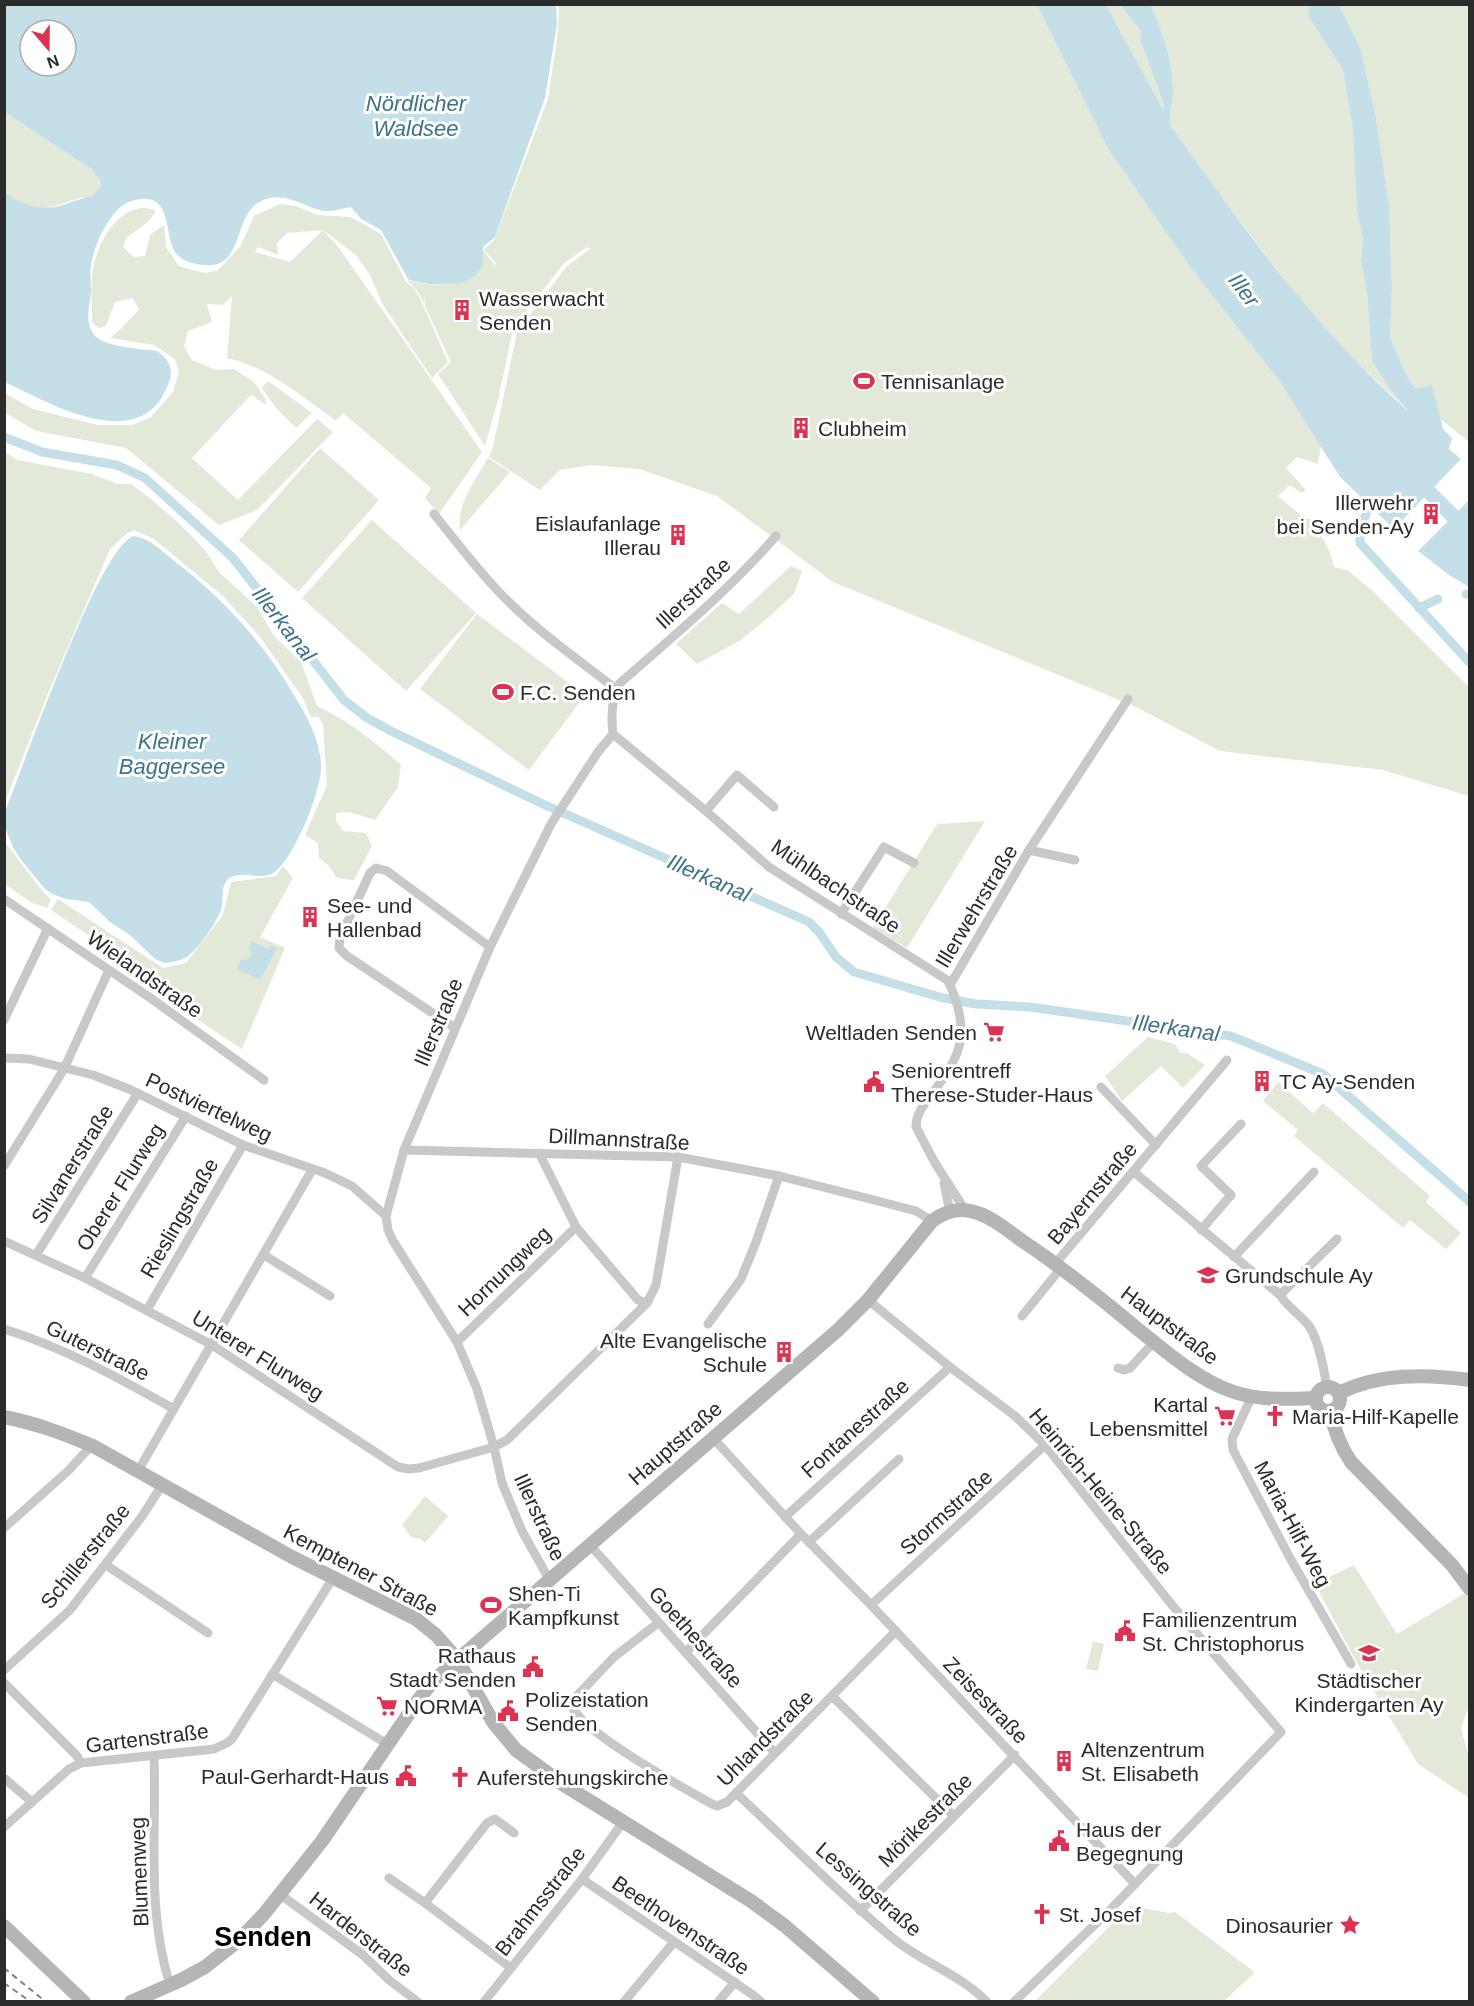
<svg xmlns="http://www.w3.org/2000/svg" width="1474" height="2006" font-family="Helvetica,sans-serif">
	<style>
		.green { fill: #e3e9d9; fill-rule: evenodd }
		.water { fill: #c5dfe9; fill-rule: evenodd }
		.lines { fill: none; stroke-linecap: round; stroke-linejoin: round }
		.canal { stroke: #c5dfe9; stroke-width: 9 }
		.river { stroke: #c5dfe9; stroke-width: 15 }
		.street { stroke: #c8c8c8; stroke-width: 9 }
		.secondary { stroke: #b5b5b5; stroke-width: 14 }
		.rail { stroke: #808080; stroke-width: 2; stroke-dasharray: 6 4.5; stroke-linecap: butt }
		.labels { text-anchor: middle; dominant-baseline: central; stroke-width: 6; stroke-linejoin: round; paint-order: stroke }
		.poi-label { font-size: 21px; fill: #2b2b2b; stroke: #fff; text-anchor: start }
		.street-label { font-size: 21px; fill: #2b2b2b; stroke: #fff }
		.water-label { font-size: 22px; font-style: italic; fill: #3e7489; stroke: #fff }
		.district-label { font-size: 27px; font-weight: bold; fill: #000; stroke: #fff }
	</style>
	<rect width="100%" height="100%" fill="#fff"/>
	<g class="green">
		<path d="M558,5H1037L1108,149L1193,271L1280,382L1321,446L1318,464L1297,457L1286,468L1306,490L1301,493L1290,485L1278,496L1305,519H1312L1330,552L1334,567L1347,570L1374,592L1469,687V796L1383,770L1220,751L1134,706L833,582L717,496L639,469L591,465L560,470L540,490L489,457L493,447L517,332L566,267L590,249L587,247L564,263L513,329L498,400L485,446L438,374L451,362L425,306V295L424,303L417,290L406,279C417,286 452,286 464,282C472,279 478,272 483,266V250L495,265L497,264L484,250L494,240L548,99L557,39L559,12Z"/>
		<path d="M1106,5H1120L1141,33L1140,39L1164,107L1161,108Z"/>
		<path d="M1151,5H1310L1308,16L1343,70L1353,130L1357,213L1363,238L1361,261L1367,293L1372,361L1385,382L1414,416L1345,351L1309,311L1217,191L1171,126C1168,112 1173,105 1173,93C1174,61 1162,33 1151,5Z"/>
		<path d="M1339,5H1469V442L1439,418L1432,385L1415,388L1405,373L1390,337L1392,287L1389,205L1376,118L1361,50Z"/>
		<path d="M5,112L91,169C98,177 106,190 93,196C89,198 83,197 79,198C67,201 56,208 43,208C29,208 16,200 5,193Z"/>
		<path d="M280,204L296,206L317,215L351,217L381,234L406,282L415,289L423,305L448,362L432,378L383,305L370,275L356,255L323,230L339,248L482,452L439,514L425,498L431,488L343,413L336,421C303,397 268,367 227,358L232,296L223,305L207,304L212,322L188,331L184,346L192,360L216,370L234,369L254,382L265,398L266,405L251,395L192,458L238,500L317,419L333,432L257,510L219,525L126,448L36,431L5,413V393L33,409L98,425H132L151,417L173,392L179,372L175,359L154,345L110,338C121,330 129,319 139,310L133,298L115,302L106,326L99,328L92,322C92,303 90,283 94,265C99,237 126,197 156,211L148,222L127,237L123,247L134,257L145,256L150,235L164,225L166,247L179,266L204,273L217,271L240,247L254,216ZM323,230L290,262L255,252L258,247L278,255L277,243L287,233Z"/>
		<path d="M268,381L312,413L296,428L276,408L262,388Z"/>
		<path d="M320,448L379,500L298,592L239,540Z"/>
		<path d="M5,452L17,460L92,474L118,484H131L147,496L179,523L205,550L219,572L257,607L274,636L301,662L317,706C349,721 375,742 401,765L398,787L375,820L349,812L336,813V821L343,831L366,833L372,846L354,880L337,878L328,865L319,858L318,843L305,835L327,785L323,724L318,717H311L303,698L260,637L223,596L154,539L134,530L126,534L110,549L49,691L5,802Z"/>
		<path d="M488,458L510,472L460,530C456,505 476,479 488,458Z"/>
		<path d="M372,520L476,613L406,691L302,598Z"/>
		<path d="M791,566L802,571L794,594L770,616L741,640L697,664L676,644L722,603L739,614Z"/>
		<path d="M477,614L585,695L529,770L420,689Z"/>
		<path d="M985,821L907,948L873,928L937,824Z"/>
		<path d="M4,841L44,893L51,899L47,908L30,902L5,884Z"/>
		<path d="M283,866L293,878L260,937L285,948L242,1049L106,959L109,949L51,910L58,899L163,968L186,963L223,915L231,882L276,876Z"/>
		<path d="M1148,1037L1175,1044L1180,1053H1187L1205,1065L1183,1088L1161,1066L1122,1101L1105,1076Z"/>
		<path d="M1278,1082L1313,1113L1323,1103L1430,1196L1426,1202L1461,1233L1446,1249L1410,1220L1403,1228L1294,1136L1298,1130L1263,1101Z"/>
		<path d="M425,1496L448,1516L425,1543L420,1539L411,1537L402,1525Z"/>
		<path d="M1354,1565L1397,1634L1467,1592L1470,1597L1469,1706L1461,1728L1469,1758V1798L1418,1764L1357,1663L1315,1584Z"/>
		<path d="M1093,1641L1104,1644L1098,1671L1086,1669Z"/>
		<path d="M1130,1906L1170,1913L1175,1912L1253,1971V1974L1224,2001H1035Z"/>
	</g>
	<g class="water">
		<path d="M5,4H556L557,24L545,98L495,237L483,247V266C479,272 472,279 465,282C455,286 417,285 408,279L381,230L361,219L351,207C342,208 333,212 324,211C302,207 280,186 255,205C234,222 242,270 203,265C193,264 181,261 175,252C163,234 174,186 129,202C110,209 93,247 91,266C89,276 92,284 91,293C89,308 84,324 96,337C107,347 142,349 157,351C169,359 174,369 169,382C143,458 51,404 5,382V193C22,204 39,211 60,206C72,202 81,198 93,196L100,187V181L91,169L5,112ZM30,30H66V66H30Z"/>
		<path d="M1037,5H1106L1162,108L1164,106L1140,39L1141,32L1120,5H1151C1162,33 1174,61 1173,93C1173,105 1168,112 1171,126C1242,226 1315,329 1408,411L1385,382L1372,361L1367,293L1361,261L1363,238L1357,213L1353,130L1343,70L1308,16L1310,5H1339L1361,50L1376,118L1389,205L1392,287L1390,337L1405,373L1415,388L1432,385L1443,429L1452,438L1449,449L1461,459L1394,529L1340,477L1280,382L1193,271L1108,149Z"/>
		<path d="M1469,500V587L1449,575L1418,551Z"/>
		<path d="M134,536C149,538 162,551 173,560C222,597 263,642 294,695C307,716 319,738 321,763C323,788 296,854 276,871C262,883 244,869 229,878C220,887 224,894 222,905C220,919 199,948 188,956C181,961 172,962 165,963L155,959L130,935L110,922L89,902L66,899L52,894L44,888L21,860L13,847L5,828V811C23,769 100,544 134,536Z"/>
		<path d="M251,941L269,949L271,945L277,948L260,980L237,969L241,960L249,959L253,952L249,950Z"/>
	</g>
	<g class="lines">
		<g class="canal">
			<path d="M4,437L42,452L117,465L145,478L233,558L344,700L367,718L391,731L543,804L809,922L819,932L836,957L854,972L943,998L976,1004L1030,1007L1231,1036L1323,1074L1470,1202"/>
			<path d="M1369,496L1370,507L1360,526V543L1470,663"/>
			<path d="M1466,594L1470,595"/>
			<path d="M1419,608L1438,599"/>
		</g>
		<path class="river" d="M1414,479L1429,492L1470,533"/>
		<g class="street">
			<path d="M434,514C455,540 475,567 499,592C534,629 576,658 616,689"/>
			<path d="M613,734L706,811L769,867L947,980L950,985"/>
			<path d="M706,811L737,775L774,807"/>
			<path d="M1029,850L1075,860"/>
			<path d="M4,899L149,997L264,1080"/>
			<path d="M841,914L884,847L914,863"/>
			<path d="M4,1020L48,928"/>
			<path d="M455,1028L347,956L339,948L340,938L370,873L376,868L387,871L490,947"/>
			<path d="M4,1058L29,1059L93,1075L129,1089L243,1145L325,1173L352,1186L386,1216"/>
			<path d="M1101,1087L1156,1145"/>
			<path d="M404,1150L678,1157L779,1176L874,1200L916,1211L932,1221"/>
			<path d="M539,1153L576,1227L638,1300L647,1303"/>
			<path d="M4,1166L64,1069L109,970"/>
			<path d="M1134,1172L1280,1295C1287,1307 1301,1315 1309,1326C1319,1340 1324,1370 1327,1387"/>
			<path d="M944,1183L950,1212"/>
			<path d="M965,1210L935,1163L916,1127C916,1115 922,1107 929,1098C960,1057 972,1036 950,985L1029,850L1128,699"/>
			<path d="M1201,1230L1231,1195L1201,1166L1241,1124"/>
			<path d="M4,1241L85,1278L212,1345L398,1467L409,1469L419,1468L494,1447L507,1440L647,1303L656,1285L678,1157"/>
			<path d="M36,1255L138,1093"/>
			<path d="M264,1255L330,1296"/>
			<path d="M1234,1257L1314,1172"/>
			<path d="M1055,1264L1227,1060"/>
			<path d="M85,1278L186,1116"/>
			<path d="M1280,1295L1337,1239"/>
			<path d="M868,1300L950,1367L1015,1416L1045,1445L1172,1605L1281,1732L1109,1911L1014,2002"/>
			<path d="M147,1310L243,1145"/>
			<path d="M1022,1316L1061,1268"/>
			<path d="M708,1324L741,1279L756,1242L779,1176"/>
			<path d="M4,1329C65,1348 119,1378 174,1409"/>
			<path d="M457,1342L576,1227"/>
			<path d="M1118,1368L1124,1370L1130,1368L1154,1342"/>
			<path d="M1252,1396L1232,1439L1233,1450L1290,1558L1351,1664"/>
			<path d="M713,1438L801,1534L871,1605L1135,1884"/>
			<path d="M138,1471L312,1170"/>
			<path d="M785,1517L950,1367"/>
			<path d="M4,1528L68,1471L91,1446"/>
			<path d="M809,1542L899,1459"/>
			<path d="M590,1545L775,1753"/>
			<path d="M106,1565L208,1633"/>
			<path d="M550,1581L522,1531L502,1483L494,1447L477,1389L457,1342L393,1241L388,1230L386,1216L404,1150L490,947L551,824L598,752L613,734C611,717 611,698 620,683C674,636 729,590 776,536"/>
			<path d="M871,1605L1045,1445"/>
			<path d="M658,1623L614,1657L570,1703C580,1732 682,1787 712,1804L717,1806L727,1802L896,1631"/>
			<path d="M686,1652L801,1534"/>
			<path d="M4,1670L70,1610L143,1515L162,1485"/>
			<path d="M272,1674L389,1745"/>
			<path d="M4,1683L77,1756L81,1763"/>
			<path d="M832,1696L954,1816"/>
			<path d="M154,1756C157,1834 146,1909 170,1985"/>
			<path d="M4,1778L32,1802"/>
			<path d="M736,1793C789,1842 839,1894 895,1940C924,1963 961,1975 987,2002"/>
			<path d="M4,1827L69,1769L81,1763L214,1749L227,1743L232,1739L333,1578"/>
			<path d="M389,1878L425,1903L511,1968"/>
			<path d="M582,1879L753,1995L761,2002"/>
			<path d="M281,1895L363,1955L389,1980L418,2002"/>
			<path d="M425,1903L487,1823L495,1819L514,1833"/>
			<path d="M860,1911L1015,1755"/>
			<path d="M484,2002L582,1879L623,1822"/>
			<path d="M624,2002L674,1942"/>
			<path d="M718,2002L735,1982"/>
		</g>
		<g class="secondary">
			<circle cx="1328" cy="1399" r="12"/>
			<path d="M1339,1393C1379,1373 1426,1374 1470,1380"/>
			<path d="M1330,1411C1334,1429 1340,1446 1351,1462L1452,1565L1470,1589"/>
			<path d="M4,1417C36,1423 64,1434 93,1446L292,1557L416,1619L436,1635L457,1659L493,1722L516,1750L564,1785L751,1901L785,1926L873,2002"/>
			<path d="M4,1926L84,2002"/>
			<path d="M131,2002L181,1980L205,1967L238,1941L264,1914L322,1841L416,1703L433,1681L838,1330L868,1300L932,1221C943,1213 956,1208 970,1211C988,1214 1006,1229 1021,1240C1063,1268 1102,1299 1140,1331C1168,1353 1197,1379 1231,1391C1258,1401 1288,1399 1316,1398"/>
		</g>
		<g class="rail">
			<path d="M4,1968L46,2002"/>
			<path d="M4,1983L31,2002"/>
		</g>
	</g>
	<defs>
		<symbol id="building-bare" viewBox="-9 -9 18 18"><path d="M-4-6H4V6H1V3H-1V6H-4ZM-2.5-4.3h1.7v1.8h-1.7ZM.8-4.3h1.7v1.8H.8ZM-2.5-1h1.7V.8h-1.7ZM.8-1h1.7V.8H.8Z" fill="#dd3353" stroke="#fff" stroke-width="2.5" paint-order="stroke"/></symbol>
		<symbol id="stadium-bare" viewBox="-9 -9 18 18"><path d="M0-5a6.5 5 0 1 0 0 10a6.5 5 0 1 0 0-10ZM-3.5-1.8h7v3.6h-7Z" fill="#dd3353" stroke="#fff" stroke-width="2.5" paint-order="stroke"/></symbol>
		<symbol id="supermarket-bare" viewBox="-9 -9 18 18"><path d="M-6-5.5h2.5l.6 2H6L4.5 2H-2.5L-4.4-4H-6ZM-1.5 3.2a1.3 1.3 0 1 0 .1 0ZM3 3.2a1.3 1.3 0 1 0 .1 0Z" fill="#dd3353" stroke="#fff" stroke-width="2.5" paint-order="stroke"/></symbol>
		<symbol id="civic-bare" viewBox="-9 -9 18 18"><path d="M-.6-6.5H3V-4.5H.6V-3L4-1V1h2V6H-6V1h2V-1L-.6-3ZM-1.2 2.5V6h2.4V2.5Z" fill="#dd3353" stroke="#fff" stroke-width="2.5" paint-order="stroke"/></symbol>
		<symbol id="school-bare" viewBox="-9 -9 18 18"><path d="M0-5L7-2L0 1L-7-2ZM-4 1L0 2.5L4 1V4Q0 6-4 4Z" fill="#dd3353" stroke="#fff" stroke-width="2.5" paint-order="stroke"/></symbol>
		<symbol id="church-bare" viewBox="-9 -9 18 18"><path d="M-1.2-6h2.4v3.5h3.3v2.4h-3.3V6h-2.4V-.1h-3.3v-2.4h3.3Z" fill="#dd3353" stroke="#fff" stroke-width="2.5" paint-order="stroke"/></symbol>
		<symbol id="sight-bare" viewBox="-9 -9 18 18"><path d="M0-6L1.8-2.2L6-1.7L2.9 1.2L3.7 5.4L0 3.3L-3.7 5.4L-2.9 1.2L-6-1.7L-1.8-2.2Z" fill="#dd3353" stroke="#fff" stroke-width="2.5" paint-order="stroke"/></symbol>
	</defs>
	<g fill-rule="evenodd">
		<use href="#building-bare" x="447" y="295" width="30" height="30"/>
		<use href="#stadium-bare" x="849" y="366" width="30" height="30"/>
		<use href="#building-bare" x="786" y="413" width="30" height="30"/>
		<use href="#building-bare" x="1416" y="499" width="30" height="30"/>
		<use href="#building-bare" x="663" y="520" width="30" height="30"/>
		<use href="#stadium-bare" x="488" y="677" width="30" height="30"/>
		<use href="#building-bare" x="295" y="902" width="30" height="30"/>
		<use href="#supermarket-bare" x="979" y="1017" width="30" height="30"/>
		<use href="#building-bare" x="1247" y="1066" width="30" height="30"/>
		<use href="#civic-bare" x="859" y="1067" width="30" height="30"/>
		<use href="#school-bare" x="1193" y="1260" width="30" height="30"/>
		<use href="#building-bare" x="769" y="1337" width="30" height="30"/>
		<use href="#supermarket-bare" x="1210" y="1401" width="30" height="30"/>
		<use href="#church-bare" x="1260" y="1401" width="30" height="30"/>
		<use href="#stadium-bare" x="476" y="1590" width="30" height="30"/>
		<use href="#civic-bare" x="1110" y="1616" width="30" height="30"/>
		<use href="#school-bare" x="1354" y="1638" width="30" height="30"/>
		<use href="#civic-bare" x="518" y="1652" width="30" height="30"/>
		<use href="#supermarket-bare" x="372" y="1691" width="30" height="30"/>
		<use href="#civic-bare" x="493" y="1696" width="30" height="30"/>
		<use href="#building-bare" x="1049" y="1746" width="30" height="30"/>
		<use href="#civic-bare" x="391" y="1761" width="30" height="30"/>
		<use href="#church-bare" x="445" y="1762" width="30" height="30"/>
		<use href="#civic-bare" x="1044" y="1826" width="30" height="30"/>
		<use href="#church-bare" x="1027" y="1899" width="30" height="30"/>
		<use href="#sight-bare" x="1335" y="1910" width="30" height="30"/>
	</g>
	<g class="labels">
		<g class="poi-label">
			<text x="479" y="298">Wasserwacht<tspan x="479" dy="24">Senden</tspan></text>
			<text x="881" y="381">Tennisanlage</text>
			<text x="818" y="428">Clubheim</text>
			<text x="1414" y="502" text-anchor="end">Illerwehr<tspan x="1414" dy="24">bei Senden-Ay</tspan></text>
			<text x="661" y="523" text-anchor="end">Eislaufanlage<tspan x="661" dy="24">Illerau</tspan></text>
			<text x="520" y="692">F.C. Senden</text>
			<text x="327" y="905">See- und<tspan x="327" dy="24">Hallenbad</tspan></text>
			<text x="977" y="1032" text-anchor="end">Weltladen Senden</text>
			<text x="891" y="1070">Seniorentreff<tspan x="891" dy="24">Therese-Studer-Haus</tspan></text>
			<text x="1279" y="1081">TC Ay-Senden</text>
			<text x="1225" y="1275">Grundschule Ay</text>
			<text x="767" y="1340" text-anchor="end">Alte Evangelische<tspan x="767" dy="24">Schule</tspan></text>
			<text x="1208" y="1404" text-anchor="end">Kartal<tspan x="1208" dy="24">Lebensmittel</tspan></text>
			<text x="1292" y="1416">Maria-Hilf-Kapelle</text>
			<text x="508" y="1593">Shen-Ti<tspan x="508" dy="24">Kampfkunst</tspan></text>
			<text x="1142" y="1619">Familienzentrum<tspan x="1142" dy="24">St. Christophorus</tspan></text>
			<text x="516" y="1655" text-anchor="end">Rathaus<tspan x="516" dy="24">Stadt Senden</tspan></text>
			<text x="1369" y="1680" text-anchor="middle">Städtischer<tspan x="1369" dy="24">Kindergarten Ay</tspan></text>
			<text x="525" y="1699">Polizeistation<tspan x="525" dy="24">Senden</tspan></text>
			<text x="404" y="1706">NORMA</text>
			<text x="1081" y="1749">Altenzentrum<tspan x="1081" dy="24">St. Elisabeth</tspan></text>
			<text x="389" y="1776" text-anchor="end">Paul-Gerhardt-Haus</text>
			<text x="477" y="1777">Auferstehungskirche</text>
			<text x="1076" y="1829">Haus der<tspan x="1076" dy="24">Begegnung</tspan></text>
			<text x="1059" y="1914">St. Josef</text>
			<text x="1333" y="1925" text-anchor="end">Dinosaurier</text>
		</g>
		<g class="street-label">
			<text transform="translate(693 593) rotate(-43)">Illerstraße</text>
			<text transform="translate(836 886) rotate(34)">Mühlbachstraße</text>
			<text transform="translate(976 906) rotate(-59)">Illerwehrstraße</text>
			<text transform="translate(145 974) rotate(35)">Wielandstraße</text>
			<text transform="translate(438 1022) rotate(-67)">Illerstraße</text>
			<text transform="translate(209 1107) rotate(25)">Postviertelweg</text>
			<text transform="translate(619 1139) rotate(3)">Dillmannstraße</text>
			<text transform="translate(72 1164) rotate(-58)">Silvanerstraße</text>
			<text transform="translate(120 1187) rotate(-58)">Oberer Flurweg</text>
			<text transform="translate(1092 1193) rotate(-50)">Bayernstraße</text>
			<text transform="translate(179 1218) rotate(-60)">Rieslingstraße</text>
			<text transform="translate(504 1271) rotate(-44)">Hornungweg</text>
			<text transform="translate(1170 1325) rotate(37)">Hauptstraße</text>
			<text transform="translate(98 1350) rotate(26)">Guterstraße</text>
			<text transform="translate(258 1355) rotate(32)">Unterer Flurweg</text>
			<text transform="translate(855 1428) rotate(-42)">Fontanestraße</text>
			<text transform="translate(675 1443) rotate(-41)">Hauptstraße</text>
			<text transform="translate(1101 1491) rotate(50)">Heinrich-Heine-Straße</text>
			<text transform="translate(946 1512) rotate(-42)">Stormstraße</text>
			<text transform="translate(540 1517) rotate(65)">Illerstraße</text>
			<text transform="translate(1293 1524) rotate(62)">Maria-Hilf-Weg</text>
			<text transform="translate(85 1556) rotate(-51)">Schillerstraße</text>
			<text transform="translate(361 1570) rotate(28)">Kemptener Straße</text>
			<text transform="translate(696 1637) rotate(48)">Goethestraße</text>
			<text transform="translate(986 1700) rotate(46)">Zeisestraße</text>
			<text transform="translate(147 1738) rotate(-7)">Gartenstraße</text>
			<text transform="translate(765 1738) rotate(-45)">Uhlandstraße</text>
			<text transform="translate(925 1820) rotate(-45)">Mörikestraße</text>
			<text transform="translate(139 1872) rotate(-92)">Blumenweg</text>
			<text transform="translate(869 1889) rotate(41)">Lessingstraße</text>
			<text transform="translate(540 1901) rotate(-52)">Brahmsstraße</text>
			<text transform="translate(681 1925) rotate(34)">Beethovenstraße</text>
			<text transform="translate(361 1934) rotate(38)">Harderstraße</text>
		</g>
		<g class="water-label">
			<text x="416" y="103">Nördlicher<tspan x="416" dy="25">Waldsee</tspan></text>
			<text transform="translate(1244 290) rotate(53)">Iller</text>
			<text transform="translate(284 624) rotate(52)">Illerkanal</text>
			<text x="172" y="741">Kleiner<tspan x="172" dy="25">Baggersee</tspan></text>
			<text transform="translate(709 878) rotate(24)">Illerkanal</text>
			<text transform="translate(1176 1028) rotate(8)">Illerkanal</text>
		</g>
		<g class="district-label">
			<text x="263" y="1937">Senden</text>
		</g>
	</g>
	<rect width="1474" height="2006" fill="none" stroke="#2b2b2b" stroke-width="12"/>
	<g transform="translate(48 48) rotate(160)"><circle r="28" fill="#ffffff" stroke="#aaaaaa" stroke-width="1.5"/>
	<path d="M0-4.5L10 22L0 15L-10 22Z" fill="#dd3353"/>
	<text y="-9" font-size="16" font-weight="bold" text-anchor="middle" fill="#2b2b2b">N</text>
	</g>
</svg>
